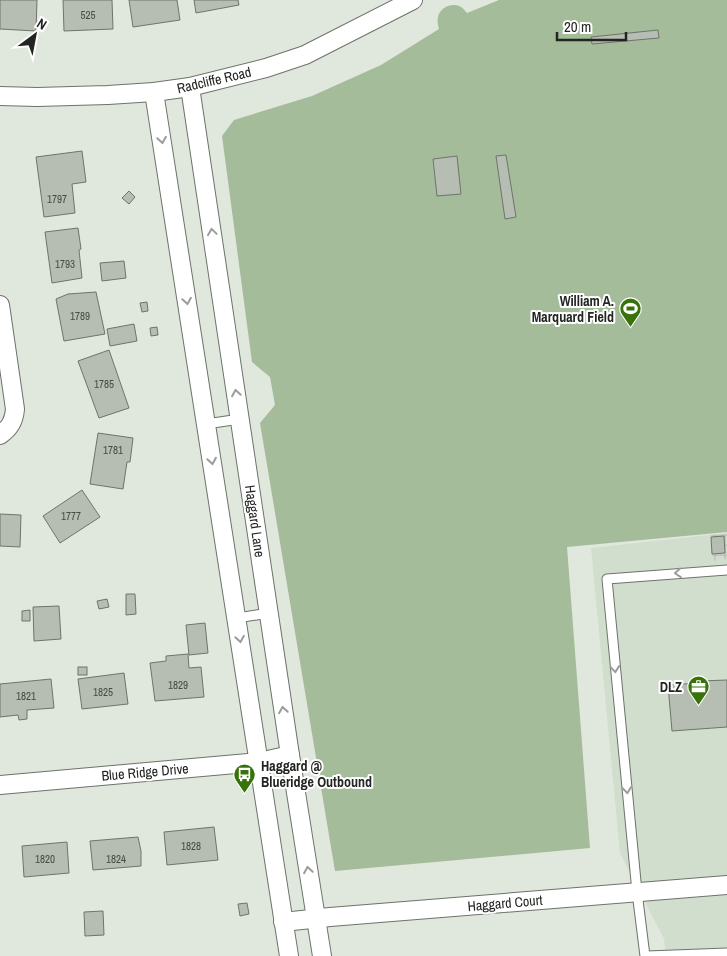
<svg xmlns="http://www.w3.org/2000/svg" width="727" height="956" font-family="'Archivo Narrow',sans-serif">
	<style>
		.built { fill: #d2decd }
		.industrial { fill: url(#industrial-grid) }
		.green { fill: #a4bc99 }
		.building { fill: #b6bdb3; stroke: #6e746b }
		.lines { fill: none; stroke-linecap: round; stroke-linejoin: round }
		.service-casing { stroke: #6c736a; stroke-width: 11 }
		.minor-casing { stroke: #6c736a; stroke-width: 20 }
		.service { stroke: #fff; stroke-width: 9 }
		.minor { stroke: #fff; stroke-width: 18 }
		.oneway { stroke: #9c9d9b }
		.labels { text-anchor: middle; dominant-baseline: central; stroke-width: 4; stroke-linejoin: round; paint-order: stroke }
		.number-label { font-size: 11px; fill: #474b46 }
		.street-label { font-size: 14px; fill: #222521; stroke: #fff }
		.poi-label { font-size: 14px; font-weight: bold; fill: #222521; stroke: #fff; text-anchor: end }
	</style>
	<defs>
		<pattern id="industrial-grid" width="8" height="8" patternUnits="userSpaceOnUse" patternTransform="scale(1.25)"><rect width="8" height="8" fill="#d2decd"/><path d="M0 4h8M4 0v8" fill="none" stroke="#b4beb0"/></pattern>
	</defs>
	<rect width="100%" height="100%" fill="#e0e7dd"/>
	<path class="built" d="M727,533V956H666L664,939L620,853L591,548Z"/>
	<path class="industrial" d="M727,534V559L713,561L711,535Z"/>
	<path class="green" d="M499,0H727V532L567,547L590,848L335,871L260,423L275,405L270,377L252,362L222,136L234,120L312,96L381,65L439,29C438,25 437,21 438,17C440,7 453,2 461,7C464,9 465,11 467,13Z"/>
	<g class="building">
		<path d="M0,0H37L36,31L0,29Z"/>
		<path d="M63,0H112L113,29L64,31Z"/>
		<path d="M129,0H177L180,20L133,27Z"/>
		<path d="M194,0H238L239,5L196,13Z"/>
		<path d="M658,30L659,38L592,44L591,37Z"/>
		<path d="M82,151L86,182L72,184L75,213L44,217L36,157Z"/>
		<path d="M506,155L516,217L505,219L496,156Z"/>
		<path d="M457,156L461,194L437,196L433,159Z"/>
		<path d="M129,191L135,197L129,204L122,198Z"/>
		<path d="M78,228L81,249L79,250L82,278L52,283L45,232Z"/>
		<path d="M124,261L126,278L102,281L100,263Z"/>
		<path d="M96,292L105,334L64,341L56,299L68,294Z"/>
		<path d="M147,302L148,311L142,312L140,303Z"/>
		<path d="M134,324L137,341L110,346L107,329Z"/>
		<path d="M157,327L158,335L151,336L150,328Z"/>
		<path d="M109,350L129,408L99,418L78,361Z"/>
		<path d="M98,433L133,438L130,462H127L123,489L90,484Z"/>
		<path d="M82,490L100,517L60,543L43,516Z"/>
		<path d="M0,514L21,515L20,547L0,546Z"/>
		<path d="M724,536L725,553L712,554L711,537Z"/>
		<path d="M126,594H135L136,614L126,615Z"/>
		<path d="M107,599L109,607L99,609L97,601Z"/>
		<path d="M59,606L61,639L34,641L33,607Z"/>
		<path d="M30,610V621H22V611Z"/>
		<path d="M205,623L208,653L189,655L186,625Z"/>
		<path d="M188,654L189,668L201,667L204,697L155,701L150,663L166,661V656Z"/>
		<rect x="78" y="667" width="9" height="8"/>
		<path d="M124,673L128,704L82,709L78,679Z"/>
		<path d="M51,679L54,708L27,710V719L19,720L18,715L0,717V684Z"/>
		<path d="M727,680V727L672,731L668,685L699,683L700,681Z"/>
		<path d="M214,827L218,860L167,865L164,832Z"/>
		<path d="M138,837L141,851V866L93,870L90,841Z"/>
		<path d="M67,842L69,873L24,877L22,846Z"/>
		<path d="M247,903L249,914L240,916L238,904Z"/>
		<path d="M103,911L104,935L85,936L84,912Z"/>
	</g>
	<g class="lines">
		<defs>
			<g id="service">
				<path d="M206,424L240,419"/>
				<path d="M237,618L269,613"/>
				<path d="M645,956L637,892L607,579L727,570"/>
				<path d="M647,956L727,953"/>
			</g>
			<g id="minor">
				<path d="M190,87L290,755L322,956"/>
				<path d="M154,92L289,956"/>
				<path d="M0,96L37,97L108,95L154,92L190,87L266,68L305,55L413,0"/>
				<path d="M0,305L15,409C14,421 10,428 0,435"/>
				<path d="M0,785L259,762L290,755"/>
				<path d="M283,922L330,917L727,885"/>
			</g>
		</defs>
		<use href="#service" class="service-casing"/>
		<use href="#minor" class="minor-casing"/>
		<use href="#service" class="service"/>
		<use href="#minor" class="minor"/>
	</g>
	<defs><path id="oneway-chevron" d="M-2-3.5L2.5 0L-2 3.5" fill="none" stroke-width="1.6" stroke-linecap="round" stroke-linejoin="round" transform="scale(1.25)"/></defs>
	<g class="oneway">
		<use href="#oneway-chevron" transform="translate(162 140) rotate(81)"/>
		<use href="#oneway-chevron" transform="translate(212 232) rotate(-98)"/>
		<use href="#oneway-chevron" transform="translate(187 301) rotate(81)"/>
		<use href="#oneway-chevron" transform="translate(236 393) rotate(-99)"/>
		<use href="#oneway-chevron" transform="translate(212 461) rotate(81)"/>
		<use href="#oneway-chevron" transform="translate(678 573) rotate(175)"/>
		<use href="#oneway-chevron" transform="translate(240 639) rotate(81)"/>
		<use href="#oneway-chevron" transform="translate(615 669) rotate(85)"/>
		<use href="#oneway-chevron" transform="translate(283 710) rotate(-99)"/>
		<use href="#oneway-chevron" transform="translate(627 790) rotate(84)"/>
		<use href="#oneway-chevron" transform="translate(308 870) rotate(-99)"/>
	</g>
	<defs>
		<symbol id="stadium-pin" viewBox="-11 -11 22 30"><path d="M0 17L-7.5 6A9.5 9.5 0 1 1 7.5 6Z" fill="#377308" stroke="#fff"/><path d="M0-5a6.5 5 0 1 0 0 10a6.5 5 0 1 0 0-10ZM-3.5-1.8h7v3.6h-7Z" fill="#fff"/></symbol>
		<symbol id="office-pin" viewBox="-11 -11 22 30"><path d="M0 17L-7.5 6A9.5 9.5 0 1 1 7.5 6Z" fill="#377308" stroke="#fff"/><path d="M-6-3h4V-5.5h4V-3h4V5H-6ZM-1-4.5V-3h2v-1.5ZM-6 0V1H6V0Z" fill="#fff"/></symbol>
		<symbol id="bus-pin" viewBox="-11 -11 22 30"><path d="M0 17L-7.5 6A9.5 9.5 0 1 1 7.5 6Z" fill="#377308" stroke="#fff"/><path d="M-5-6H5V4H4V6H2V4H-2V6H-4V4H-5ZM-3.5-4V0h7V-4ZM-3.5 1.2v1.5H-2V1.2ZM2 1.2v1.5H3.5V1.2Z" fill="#fff"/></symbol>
	</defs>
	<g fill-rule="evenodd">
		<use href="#stadium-pin" x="618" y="296" width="25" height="34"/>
		<use href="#office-pin" x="686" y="674" width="25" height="34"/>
		<use href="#bus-pin" x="232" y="762" width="25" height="34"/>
	</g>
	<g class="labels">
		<g class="number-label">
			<text x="88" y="15">525</text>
			<text x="57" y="199">1797</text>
			<text x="65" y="264">1793</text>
			<text x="80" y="316">1789</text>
			<text x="104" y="384">1785</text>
			<text x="113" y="450">1781</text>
			<text x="71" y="516">1777</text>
			<text x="178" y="685">1829</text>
			<text x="103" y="692">1825</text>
			<text x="26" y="696">1821</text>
			<text x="191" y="846">1828</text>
			<text x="45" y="859">1820</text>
			<text x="116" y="859">1824</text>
		</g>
		<g class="street-label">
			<text transform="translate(214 80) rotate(-13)">Radcliffe Road</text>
			<text transform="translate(255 521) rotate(82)">Haggard Lane</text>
			<text transform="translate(145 772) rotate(-5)">Blue Ridge Drive</text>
			<text transform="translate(505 903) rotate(-5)">Haggard Court</text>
		</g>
		<g class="poi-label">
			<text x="614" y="301">William A.<tspan x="614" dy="16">Marquard Field</tspan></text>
			<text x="682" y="687">DLZ</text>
			<text x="261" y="766" text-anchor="start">Haggard @<tspan x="261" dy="16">Blueridge Outbound</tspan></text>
		</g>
	</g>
	<g transform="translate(35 35) rotate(32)" stroke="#ffffff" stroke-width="4" paint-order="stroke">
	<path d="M0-4L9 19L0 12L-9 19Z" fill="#222521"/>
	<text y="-8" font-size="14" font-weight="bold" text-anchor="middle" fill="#222521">N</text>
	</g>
	<path d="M557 32v8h69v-8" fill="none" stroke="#222521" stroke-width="2.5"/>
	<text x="564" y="32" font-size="15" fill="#222521" stroke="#ffffff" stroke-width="4" paint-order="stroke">20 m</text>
</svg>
